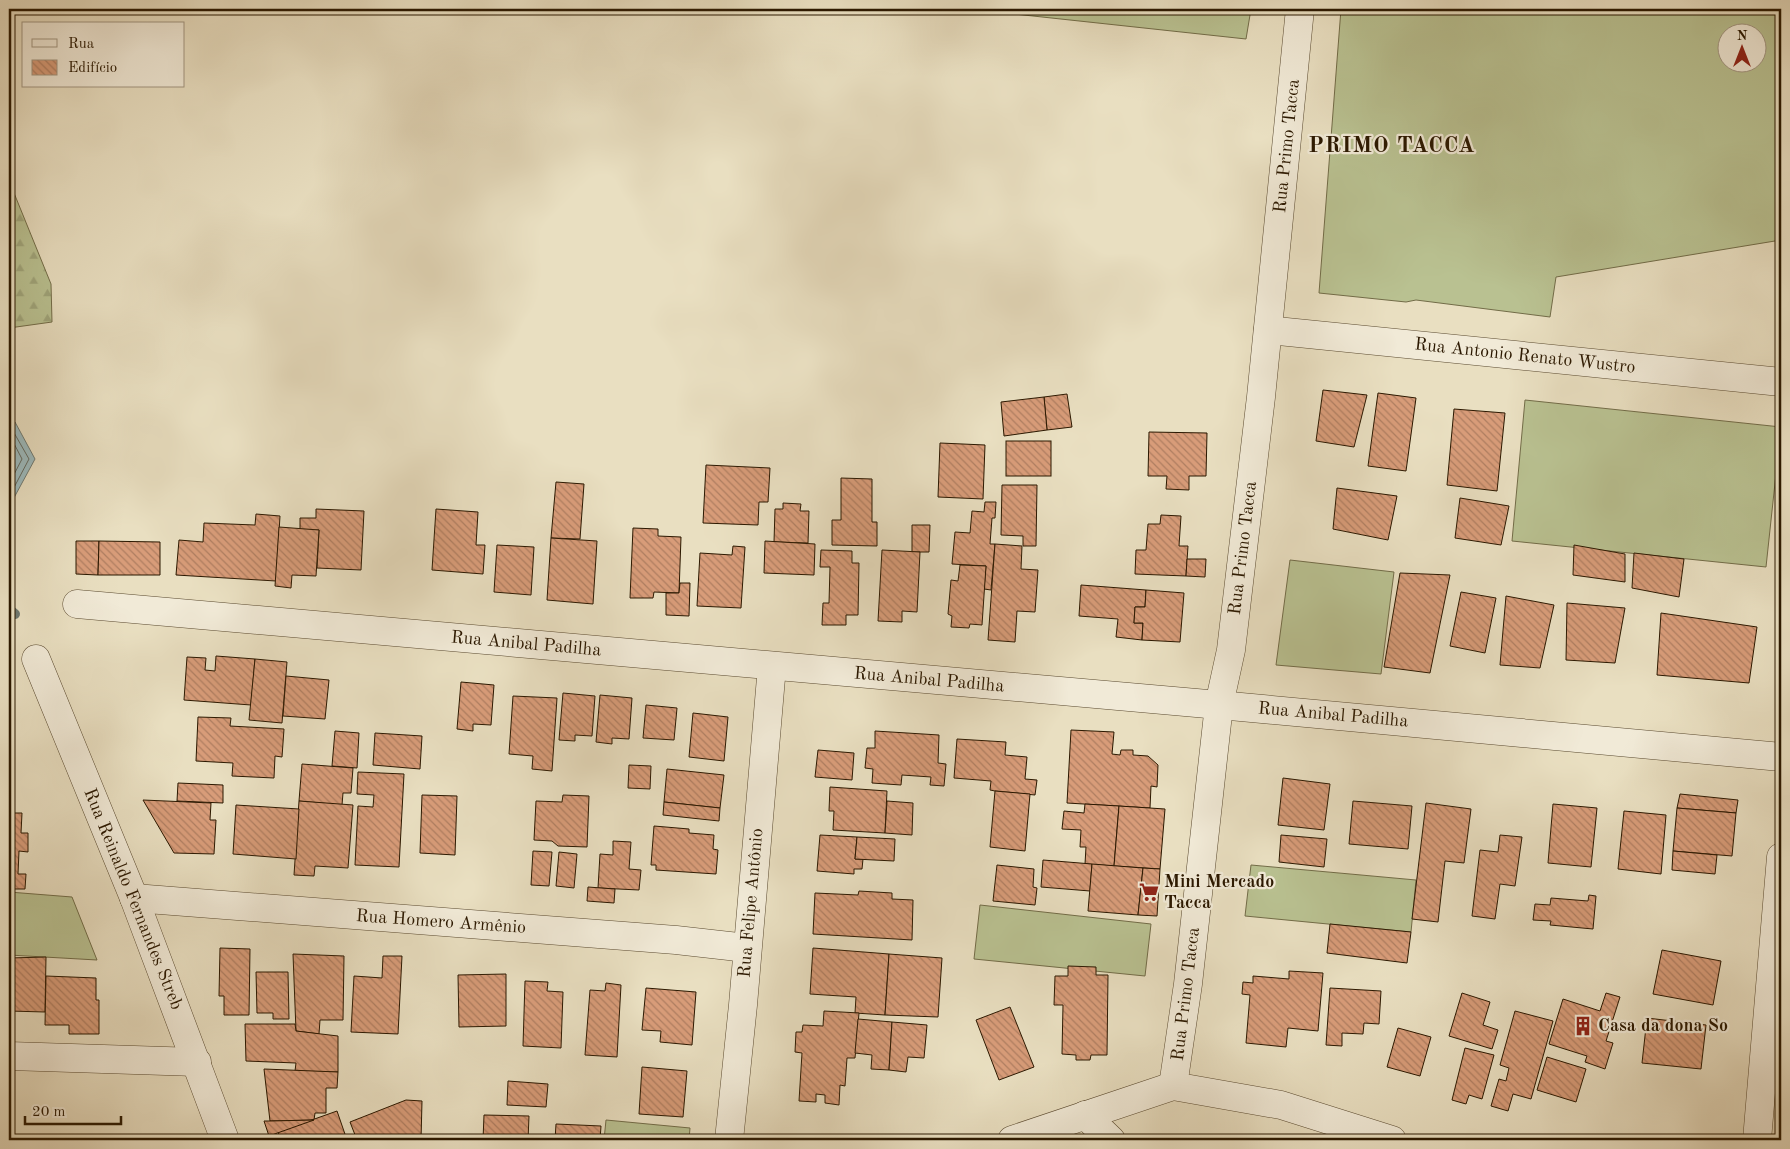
<svg xmlns="http://www.w3.org/2000/svg" width="1790" height="1149" font-family="'Old Standard TT',serif">
	<style>
		.grass { fill: #b9c191; stroke: #726c48; fill-rule: evenodd }
		.forest { fill: url(#forest-firs); stroke: #726c48 }
		.water { fill: #9cbabd; stroke: #6f7971 }
		.lines { fill: none; stroke-linecap: round; stroke-linejoin: round }
		.shore { stroke: #64695e; stroke-width: 1 }
		.stream { stroke: #6f7971; stroke-width: 10 }
		.building { fill: url(#building-back-hatch); stroke: #2b1800 }
		.minor-casing { stroke: #5a4a30; stroke-width: 29 }
		.minor { stroke: #f1ead7; stroke-width: 28 }
		.labels { text-anchor: middle; dominant-baseline: central; stroke-width: 4.5; stroke-linejoin: round; paint-order: stroke }
		.street-label { font-size: 18px; fill: #2b1800; stroke: #f1ead7 }
		.poi-label { font-size: 18px; font-weight: bold; fill: #2b1800; stroke: #f1ead7; text-anchor: start }
		.district-label { font-size: 22px; font-weight: bold; letter-spacing: 1px; fill: #2b1800; stroke: #f1ead7 }
	</style>
	<defs>
		<pattern id="forest-firs" width="22" height="20" patternUnits="userSpaceOnUse" patternTransform="scale(1.25)"><rect width="22" height="20" fill="#b9c191"/><path d="M5 1l3.5 6h-7zM16 11l3.5 6h-7z" fill="#9fa57b"/></pattern>
		<pattern id="building-back-hatch" width="6" height="6" patternUnits="userSpaceOnUse" patternTransform="scale(1.25)"><rect width="6" height="6" fill="#d89c79"/><path d="M-1 5l2 2M0 0l6 6M5-1l2 2" fill="none" stroke="#af7e61"/></pattern>
	</defs>
	<rect width="100%" height="100%" fill="#e9dfc1"/>
	<filter id="stains"><feTurbulence type="fractalNoise" baseFrequency=".004" numOctaves="4"/><feColorMatrix values="0 0 0 0 .2 0 0 0 0 .09 0 0 0 0 .02 0 0 0 .5 -.17"/></filter>
	<radialGradient id="worn" r=".72"><stop offset=".6" stop-color="#630" stop-opacity="0"/><stop offset="1" stop-color="#630" stop-opacity=".3"/></radialGradient>
	<g class="grass">
		<path d="M968,9H1251L1246,39Z"/>
		<path d="M1341,9H1781V240L1556,277L1550,317L1416,300L1406,302L1319,293ZM1728,32H1758V62H1728Z"/>
		<path d="M1525,400L1781,427L1766,567L1512,541Z"/>
		<path d="M1290,560L1394,572L1381,674L1276,665Z"/>
		<path d="M1251,865L1416,880L1411,932L1245,916Z"/>
		<path d="M9,892L72,897L97,960L9,955Z"/>
		<path d="M980,905L1151,924L1145,976L974,959Z"/>
		<path d="M606,1120L690,1128L689,1140H604Z"/>
	</g>
	<path class="forest" d="M9,189L14,193L51,284L52,322L9,328Z"/>
	<path class="water" d="M9,417L15,422L35,459L9,507Z"/>
	<g class="lines">
		<g class="shore">
			<path d="M9,424L29,459L9,497"/>
			<path d="M9,434L22,459L9,484"/>
		</g>
		<path class="stream" d="M9,609L15,614"/>
	</g>
	<g class="building">
		<path d="M1323,390L1367,395L1354,447L1316,441Z"/>
		<path d="M1378,393L1416,398L1406,471L1368,466Z"/>
		<path d="M1067,394L1072,427L1047,430L1044,397Z"/>
		<path d="M1044,397L1047,430L1004,436L1001,402Z"/>
		<path d="M1454,409L1505,413L1497,491L1447,485Z"/>
		<path d="M1149,432L1207,433L1206,476H1189V490L1166,489L1167,476H1148Z"/>
		<rect x="1006" y="441" width="45" height="35"/>
		<path d="M940,443L985,445L983,499L938,497Z"/>
		<path d="M706,465L770,468L768,502H759L758,525L703,523Z"/>
		<path d="M841,478L872,479V522H877V546L832,545V520H841Z"/>
		<path d="M556,482L584,484L580,539L551,538Z"/>
		<path d="M1002,485H1037L1036,546H1023V536L1001,535Z"/>
		<path d="M1337,488L1397,496L1388,540L1333,529Z"/>
		<path d="M1460,498L1509,506L1501,545L1455,538Z"/>
		<path d="M985,502H996L995,518H992L990,544H995L991,590L984,589L986,566L952,564L955,532L970,533L972,511L984,512Z"/>
		<path d="M783,503L801,504L800,511H809L808,543L774,542L775,509H783Z"/>
		<path d="M316,509L364,511L361,570L317,568L319,530H300V518H316Z"/>
		<path d="M436,509L478,512L476,545H485L483,574L432,570Z"/>
		<path d="M256,514L280,516L276,581L176,575L179,540L203,542L204,523L255,525Z"/>
		<path d="M1161,515L1181,516L1179,546H1188L1186,576L1135,574L1136,550H1146L1148,524H1160Z"/>
		<path d="M912,525H930L929,552H912Z"/>
		<path d="M279,527L319,530L316,576L292,575L291,588L275,586Z"/>
		<path d="M633,528L658,529V536L681,537L679,593L654,592L653,598H630Z"/>
		<path d="M551,538L597,541L593,604L547,600Z"/>
		<path d="M76,541H99L98,575L76,574Z"/>
		<path d="M99,541L160,542V575H98Z"/>
		<path d="M765,541L815,544L814,575L764,573Z"/>
		<path d="M995,544L1022,546L1021,569L1038,570L1035,612L1017,611L1015,642L988,640Z"/>
		<path d="M497,545L534,547L531,595L494,592Z"/>
		<path d="M1574,545L1625,554V582L1573,575Z"/>
		<path d="M733,546L745,547L741,608L697,606L700,553L732,555Z"/>
		<path d="M821,550L852,551V563H859L858,615H846V625H822L823,603H829L830,567H820Z"/>
		<path d="M882,550L920,552L917,612L902,611V622L878,621Z"/>
		<path d="M1634,553L1684,559L1679,597L1632,588Z"/>
		<path d="M1187,559H1206L1205,577L1186,576Z"/>
		<path d="M960,565L986,566L982,625L970,624L969,628L951,627L952,616L948,614L951,580L958,581Z"/>
		<path d="M1400,573L1450,575L1430,673L1384,667Z"/>
		<path d="M680,583H690L689,616L666,615V593H679Z"/>
		<path d="M1081,585L1146,590L1145,607H1135L1134,623H1143L1142,640L1116,637L1118,619L1079,616Z"/>
		<path d="M1146,590L1184,593L1180,642L1142,640L1143,623H1134L1135,607H1145Z"/>
		<path d="M1461,592L1496,598L1485,653L1450,646Z"/>
		<path d="M1506,596L1554,605L1540,668L1500,665Z"/>
		<path d="M1567,603L1625,608L1615,663L1566,660Z"/>
		<path d="M1661,613L1757,627L1749,683L1657,675Z"/>
		<path d="M216,656L255,659L251,705L184,700L187,657L206,658L205,670L215,671Z"/>
		<path d="M255,659L287,662L282,723L249,720Z"/>
		<path d="M286,676L329,680L325,719L283,716Z"/>
		<path d="M461,682L494,685L491,725L473,724V731L457,729Z"/>
		<path d="M563,693L595,696L592,736L575,735V741L559,740Z"/>
		<path d="M600,695L632,698L629,739L612,738V744L596,742Z"/>
		<path d="M513,696L557,698L552,771L532,769L533,756L509,754Z"/>
		<path d="M646,705L677,708L674,740L643,738Z"/>
		<path d="M693,713L728,717L724,761L689,757Z"/>
		<path d="M198,717L231,718L230,726L284,729L282,757L275,756L274,778L232,776L233,763L196,761Z"/>
		<path d="M1071,730L1114,732L1112,754L1120,755L1121,750H1133V755L1148,756L1158,765L1157,787L1151,786L1150,808L1067,803Z"/>
		<path d="M335,731L359,733L357,768L332,766Z"/>
		<path d="M875,731L939,735L938,763L946,764L944,786L930,785L931,777L902,775L901,785L872,783L873,769L865,768L867,748H875Z"/>
		<path d="M375,733L422,736L420,769L373,765Z"/>
		<path d="M957,739L1006,742L1005,755L1027,757L1025,779L1037,780L1035,795L995,791L990,790L991,781L954,778Z"/>
		<path d="M818,750L854,753L852,780L815,777Z"/>
		<path d="M302,764L353,768L351,793H343L342,805L299,801Z"/>
		<path d="M629,765L651,766L650,789L628,788Z"/>
		<path d="M667,769L724,775L720,808L664,802Z"/>
		<path d="M358,772L404,774L399,867L355,865L358,806L373,807L374,795L357,794Z"/>
		<path d="M1283,778L1330,784L1324,830L1278,825Z"/>
		<path d="M178,783L223,785V803L177,801Z"/>
		<path d="M830,787L887,791L885,833L833,830L834,811H829Z"/>
		<path d="M995,791L1030,794L1025,851L990,847Z"/>
		<path d="M1680,794L1738,800L1736,813L1677,808Z"/>
		<path d="M422,795L457,796L455,855L420,853Z"/>
		<path d="M563,795L589,796L587,847L558,846L552,841L534,840L536,801L562,802Z"/>
		<path d="M143,800L211,803L210,820H216L214,854L174,853Z"/>
		<path d="M299,801L353,805L348,868L315,866L314,876L294,875Z"/>
		<path d="M887,801L913,803L912,835L885,833Z"/>
		<path d="M1353,801L1412,806L1408,849L1349,844Z"/>
		<path d="M664,802L720,808L719,821L663,815Z"/>
		<path d="M1426,803L1471,809L1464,863L1445,861L1438,922L1412,919Z"/>
		<path d="M1085,804L1119,806L1114,866L1085,864L1086,847H1080L1081,830L1062,829L1064,811L1084,813Z"/>
		<path d="M1553,804L1597,808L1591,867L1548,863Z"/>
		<path d="M236,805L299,809L296,859L233,854Z"/>
		<path d="M1119,806L1165,809L1160,869L1114,866Z"/>
		<path d="M1677,808L1736,813L1732,856L1673,851Z"/>
		<path d="M1624,811L1666,815L1661,874L1618,869Z"/>
		<path d="M9,813H22L21,833H28V852L19,851L18,874H26L25,889H9Z"/>
		<path d="M654,826L689,829V833L714,835L713,849L718,850L716,874L656,870V865H651Z"/>
		<path d="M820,835L857,837L855,859H863L862,869H854V874L817,871Z"/>
		<path d="M1281,835L1327,839L1324,867L1279,862Z"/>
		<path d="M1500,835L1522,837L1515,886L1500,884L1495,919L1472,916L1480,850L1498,852Z"/>
		<path d="M857,837L895,839L894,861L855,859Z"/>
		<path d="M613,841L631,842L629,869L641,870L639,890L598,888L600,854L613,855Z"/>
		<path d="M533,851L552,852L549,886L531,885Z"/>
		<path d="M1673,851L1717,855L1715,874L1672,870Z"/>
		<path d="M559,852L577,854L574,888L556,886Z"/>
		<path d="M1043,860L1092,864L1090,891L1041,887Z"/>
		<path d="M1092,864L1143,868L1138,915L1088,911Z"/>
		<path d="M997,865L1034,869L1033,887L1037,888L1035,905L993,901Z"/>
		<path d="M1143,868L1160,869L1157,916L1138,915Z"/>
		<path d="M588,887L615,889L614,903L587,901Z"/>
		<path d="M859,891L892,893V899L913,900L912,940L813,934L815,893L858,895Z"/>
		<path d="M1589,895L1596,896L1593,929L1550,925L1551,921L1533,920L1535,904L1550,905L1551,898L1588,901Z"/>
		<path d="M1330,924L1411,932L1407,963L1327,953Z"/>
		<path d="M220,948L250,949L249,1015H224V996H219Z"/>
		<path d="M813,948L889,954L885,1015L855,1013L856,997L810,994Z"/>
		<path d="M1662,950L1721,961L1713,1005L1653,994Z"/>
		<path d="M293,954L344,956L343,1020H320L319,1034L296,1031Z"/>
		<path d="M889,954L942,958L938,1017L885,1015Z"/>
		<path d="M383,956H402L398,1034L351,1032L354,976L382,978Z"/>
		<path d="M46,957L45,1012L9,1011V958Z"/>
		<path d="M1068,966L1096,967V975H1108L1107,1055H1091L1090,1060H1076V1055L1062,1054L1063,1005H1054L1055,976H1068Z"/>
		<path d="M1289,971L1323,973L1318,1031L1288,1028L1286,1047L1246,1043L1250,995L1242,994L1243,982L1253,983V976L1289,979Z"/>
		<path d="M256,972H288L289,1019H273V1013H257Z"/>
		<path d="M506,974V1026L459,1027L458,975Z"/>
		<path d="M46,976L96,978V1000H99V1034H69V1025H45Z"/>
		<path d="M525,981L548,982L547,991L563,992L561,1048L523,1046Z"/>
		<path d="M606,983L621,985L617,1057L585,1055L590,990L605,991Z"/>
		<path d="M646,988L696,992L692,1045L660,1042L661,1031L642,1030Z"/>
		<path d="M1330,988L1381,991L1379,1024L1364,1023L1363,1034L1342,1033V1046L1326,1045Z"/>
		<path d="M1462,993L1490,1002L1483,1025L1498,1030L1492,1049L1449,1036Z"/>
		<path d="M1606,993L1620,997L1606,1041L1613,1043L1605,1069L1585,1062L1587,1056L1549,1044L1563,999L1600,1011Z"/>
		<path d="M1010,1007L1034,1067L999,1080L976,1020Z"/>
		<path d="M824,1011L859,1013L855,1058H847L845,1086L840,1085L839,1105L825,1103V1095L816,1094V1102L799,1101L802,1053L795,1052L796,1032H802L803,1025L823,1026Z"/>
		<path d="M1515,1011L1553,1021L1531,1099L1513,1094L1508,1111L1491,1106L1499,1079L1506,1081L1509,1068L1500,1065Z"/>
		<path d="M1647,1018L1706,1025L1701,1069L1642,1063Z"/>
		<path d="M858,1019L892,1022L889,1070L871,1069L872,1055L855,1053Z"/>
		<path d="M892,1022L927,1025L924,1058L908,1057L906,1072L889,1070Z"/>
		<path d="M245,1024H295L296,1031L338,1036V1072L295,1071L296,1063L246,1061Z"/>
		<path d="M1398,1028L1431,1037L1420,1076L1387,1067Z"/>
		<path d="M1465,1048L1494,1055L1482,1099L1469,1095L1466,1104L1452,1100Z"/>
		<path d="M1547,1057L1586,1069L1576,1102L1537,1090Z"/>
		<path d="M642,1067L687,1071L683,1117L639,1114Z"/>
		<path d="M264,1069L338,1072L337,1088H326V1113H315L314,1120L270,1121Z"/>
		<path d="M508,1081L548,1084L546,1107L507,1105Z"/>
		<path d="M406,1100L422,1101L421,1140H357L350,1122Z"/>
		<path d="M337,1111L347,1140H281L278,1132Z"/>
		<path d="M484,1115L529,1116L528,1140H483Z"/>
		<path d="M314,1120L269,1136L264,1121H270Z"/>
		<path d="M556,1124L601,1126L600,1140H555Z"/>
	</g>
	<g class="lines">
		<defs>
			<g id="minor">
				<path d="M1268,330L1781,382"/>
				<path d="M77,604L1219,705L1781,757"/>
				<path d="M36,659L134,898L225,1140"/>
				<path d="M134,898L676,940L747,948"/>
				<path d="M9,1056L197,1062"/>
				<path d="M1173,1086L1188,984L1219,705L1231,650L1261,397L1300,9"/>
				<path d="M1085,1115L1111,1140"/>
				<path d="M729,1140L743,1005L772,666"/>
				<path d="M1012,1140L1173,1086L1281,1105L1392,1140"/>
				<path d="M1757,1140L1781,857"/>
			</g>
		</defs>
		<use href="#minor" class="minor-casing"/>
		<use href="#minor" class="minor"/>
	</g>
	<defs>
		<symbol id="supermarket-bare" viewBox="-9 -9 18 18"><path d="M-6-5.5h2.5l.6 2H6L4.5 2H-2.5L-4.4-4H-6ZM-1.5 3.2a1.3 1.3 0 1 0 .1 0ZM3 3.2a1.3 1.3 0 1 0 .1 0Z" fill="#8f2418" stroke="#f1ead7" stroke-width="2.5" paint-order="stroke"/></symbol>
		<symbol id="building-bare" viewBox="-9 -9 18 18"><path d="M-4-6H4V6H1V3H-1V6H-4ZM-2.5-4.3h1.7v1.8h-1.7ZM.8-4.3h1.7v1.8H.8ZM-2.5-1h1.7V.8h-1.7ZM.8-1h1.7V.8H.8Z" fill="#8f2418" stroke="#f1ead7" stroke-width="2.5" paint-order="stroke"/></symbol>
	</defs>
	<g fill-rule="evenodd">
		<use href="#supermarket-bare" x="1135" y="878" width="28" height="28"/>
		<use href="#building-bare" x="1569" y="1012" width="28" height="28"/>
	</g>
	<g class="labels">
		<g class="street-label">
			<text transform="translate(1287 146) rotate(-84)">Rua Primo Tacca</text>
			<text transform="translate(1525 356) rotate(6)">Rua Antonio Renato Wustro</text>
			<text transform="translate(1243 548) rotate(-83)">Rua Primo Tacca</text>
			<text transform="translate(526 644) rotate(5)">Rua Anibal Padilha</text>
			<text transform="translate(929 680) rotate(5)">Rua Anibal Padilha</text>
			<text transform="translate(1333 715) rotate(5)">Rua Anibal Padilha</text>
			<text transform="translate(133 899) rotate(68)">Rua Reinaldo Fernandes Streb</text>
			<text transform="translate(751 903) rotate(-85)">Rua Felipe Antônio</text>
			<text transform="translate(441 922) rotate(4)">Rua Homero Armênio</text>
			<text transform="translate(1186 994) rotate(-83)">Rua Primo Tacca</text>
		</g>
		<g class="poi-label">
			<text x="1164" y="882">Mini Mercado<tspan x="1164" dy="21">Tacca</tspan></text>
			<text x="1598" y="1026">Casa da dona So</text>
		</g>
		<g class="district-label">
			<text x="1392" y="146">PRIMO TACCA</text>
		</g>
	</g>
	<rect width="1790" height="1149" fill="none" stroke="#e9dfc1" stroke-width="30"/>
	<rect x="10" y="10" width="1770" height="1129" fill="none" stroke="#2b1800" stroke-width="2.5"/>
	<rect x="15" y="15" width="1760" height="1119" fill="none" stroke="#2b1800"/>
	<rect x="22" y="22" width="162" height="65" fill="#f1ead7" stroke="#a29681"/>
	<rect x="32" y="39" width="25" height="8" fill="#f1ead7" stroke="#a29681"/>
	<text x="68" y="48" font-size="15" fill="#2b1800">Rua</text>
	<rect x="32" y="60" width="25" height="15" fill="url(#building-back-hatch)" stroke="#a29681"/>
	<text x="68" y="72" font-size="15" fill="#2b1800">Edifício</text>
	<g transform="translate(1742 48)"><circle r="24" fill="#f1ead7" stroke="#a29681"/>
	<path d="M0-4L9 19L0 12L-9 19Z" fill="#8f2418"/>
	<text y="-8" font-size="14" font-weight="bold" text-anchor="middle" fill="#2b1800">N</text>
	</g>
	<path d="M25 1116v8h96v-8" fill="none" stroke="#2b1800" stroke-width="2.5"/>
	<text x="32" y="1116" font-size="15" fill="#2b1800" stroke="#f1ead7" stroke-width="4" paint-order="stroke">20 m</text>
	<rect width="100%" height="100%" filter="url(#stains)"/>
	<rect width="100%" height="100%" fill="url(#worn)"/>
</svg>
